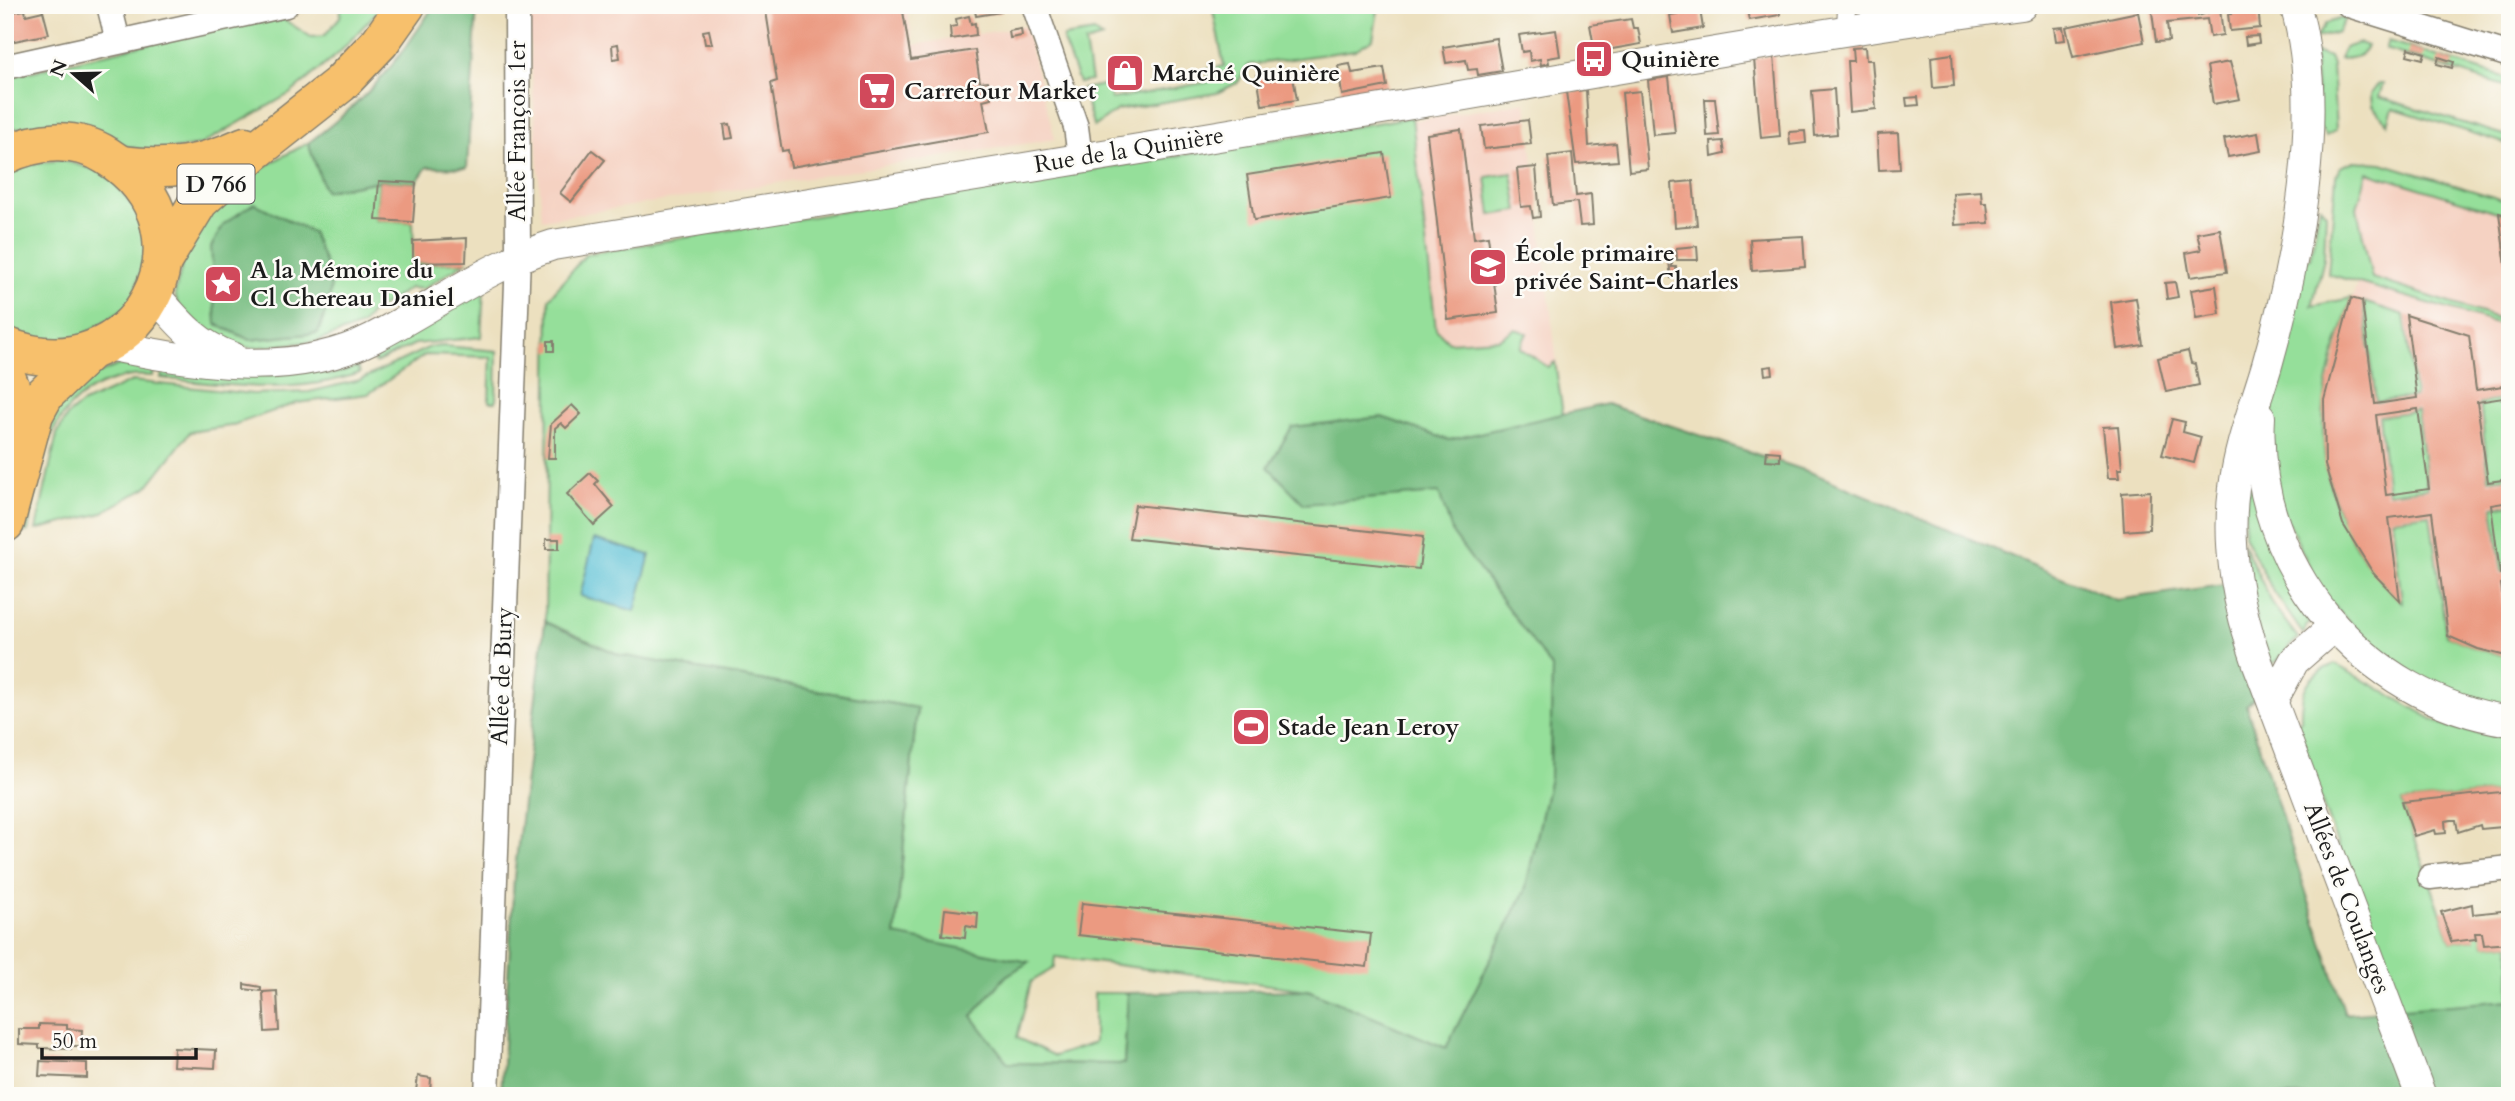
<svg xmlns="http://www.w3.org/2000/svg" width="2515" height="1101" font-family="Cardo,serif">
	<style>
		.built { fill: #f5d2c2 }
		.green { fill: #95df9a; stroke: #587e5b; stroke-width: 2; fill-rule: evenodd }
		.forest { fill: #78be82; stroke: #4a6d4f; stroke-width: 2 }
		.water { fill: #58c0d5; stroke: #3a6e78; stroke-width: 2 }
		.building { fill: #eb9a81; fill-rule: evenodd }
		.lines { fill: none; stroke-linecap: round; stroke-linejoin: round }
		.pedestrian-casing { stroke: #847e6e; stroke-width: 20 }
		.minor-casing { stroke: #847e6e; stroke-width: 27 }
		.tertiary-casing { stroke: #847e6e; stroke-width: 32 }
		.primary-casing { stroke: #847e6e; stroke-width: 41 }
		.pedestrian { stroke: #fff; stroke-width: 18 }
		.minor { stroke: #fff; stroke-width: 24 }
		.tertiary { stroke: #fff; stroke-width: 30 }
		.primary { stroke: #f7c06c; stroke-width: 38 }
		.labels { text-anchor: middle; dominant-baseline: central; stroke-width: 5; stroke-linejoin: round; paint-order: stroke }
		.shield { fill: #fdfcf7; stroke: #605f5e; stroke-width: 2 }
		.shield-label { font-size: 23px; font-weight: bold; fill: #1c1c1c }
		.poi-label { font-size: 24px; font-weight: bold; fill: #1c1c1c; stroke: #fdfcf7; text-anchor: start }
		.street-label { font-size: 24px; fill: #1c1c1c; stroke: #fdfcf7 }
	</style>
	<rect width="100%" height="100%" fill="#fdfcf7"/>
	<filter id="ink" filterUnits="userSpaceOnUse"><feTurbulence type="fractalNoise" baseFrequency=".0143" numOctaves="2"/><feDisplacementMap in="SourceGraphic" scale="14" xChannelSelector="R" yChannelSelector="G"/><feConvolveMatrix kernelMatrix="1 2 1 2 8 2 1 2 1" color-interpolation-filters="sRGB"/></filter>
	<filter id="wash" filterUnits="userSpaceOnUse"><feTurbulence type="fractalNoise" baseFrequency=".00686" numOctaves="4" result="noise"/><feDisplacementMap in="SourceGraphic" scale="28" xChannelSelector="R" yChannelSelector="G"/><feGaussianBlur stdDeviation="1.57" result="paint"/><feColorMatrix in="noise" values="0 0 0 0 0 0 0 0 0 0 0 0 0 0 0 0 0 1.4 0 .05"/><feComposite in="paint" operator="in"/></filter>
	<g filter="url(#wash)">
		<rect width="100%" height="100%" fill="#ece0bf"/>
		<g class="built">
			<path d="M527,5H906L914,45L1025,26L1055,139L542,220Z"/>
			<path d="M1526,102L1563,414L1448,430L1412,121Z"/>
			<path d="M2367,172L2510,216V657L2478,649L2448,636L2387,588L2352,541L2329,486L2323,443L2324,400L2365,254L2357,208Z"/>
		</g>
		<g class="green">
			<path d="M342,5H383L339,53L291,93L200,145L152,152L46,128H5V78L274,13L311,37L324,36L340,17Z"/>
			<path d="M1212,5H1379L1373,39L1355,50L1249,65L1237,83L1217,93L1117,110L1094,127L1082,89L1109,84L1111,99L1209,82L1208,69L1224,66Z"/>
			<path d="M2346,17L2338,32L2315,39L2326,23Z"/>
			<path d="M1094,32L1102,38L1085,43L1091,81L1079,83L1063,41L1064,37Z"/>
			<path d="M2388,41L2510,79V88L2385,49Z"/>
			<path d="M2359,43L2367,46C2361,59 2352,58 2339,59L2344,48Z"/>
			<path d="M2314,52L2329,57L2332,65L2336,130L2326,136L2319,127Z"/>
			<path d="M2379,83H2383L2379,97L2510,137V145L2393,108L2388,124L2372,106L2371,94Z"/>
			<path d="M1412,117L1436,329L1449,342L1499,339L1515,329L1527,333L1520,348L1548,367L1555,362L1563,414L1449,440L1453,534L1552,668L1550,778L1525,891L1446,1048L1308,990L1055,957L1054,968L1031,982L1017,1038L1055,1056L1094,1043V993H1128L1124,1064L1008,1063L971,1016L1006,976L1028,962L895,936L917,708L620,655L545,622L549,298L586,254Z"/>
			<path d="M308,143L325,191L379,181L376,220L413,222L414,264L466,262L423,289L410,288L370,314L362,325L318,341L250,348L213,340L179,311L175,293L191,231L232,183ZM216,324L318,333L250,340Z"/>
			<path d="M62,160L99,171L114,182L138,213L147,250L131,305L67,345L5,331V175L24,165Z"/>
			<path d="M2354,161L2382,163L2510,202V216L2367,172L2357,208L2372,278L2510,322V327L2328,274L2336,176L2340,167Z"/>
			<path d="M1512,173L1518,211L1491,215L1486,177Z"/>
			<path d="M2320,206L2326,213L2324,259L2312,306L2351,298C2342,331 2329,364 2325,397C2315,475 2344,550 2402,602L2392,519L2430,514L2446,635L2478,649L2510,657V710L2473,704L2396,667L2324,597L2278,501L2270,412L2275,375L2300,264L2310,258Z"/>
			<path d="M484,289L481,337L415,344L375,363L373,361L381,348Z"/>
			<path d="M2364,302L2404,315L2415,397L2376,402Z"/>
			<path d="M445,346L497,351L496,402H489L491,357L425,355L368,394L297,403L230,426L190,432L147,487L99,514L36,530L57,434L67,416L81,404L132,381L253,394L309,392L360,380L430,347Z"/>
			<path d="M119,365H155L153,376C132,374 121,377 101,385C43,409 39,477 28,531L15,535L34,434L68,386Z"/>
			<path d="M163,367L316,370L330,375L357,367L360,373C295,395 228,386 161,378Z"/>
			<path d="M2510,399V477L2489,479L2480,403Z"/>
			<path d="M2417,411L2427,488L2388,493L2379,416Z"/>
			<path d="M2247,483L2253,485L2310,614V622L2303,634L2272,589L2244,535Z"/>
			<path d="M2510,504V571L2502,572L2493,507Z"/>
			<path d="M2243,543L2273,605L2298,638L2275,663L2263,659Z"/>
			<path d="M2335,664L2447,727L2510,738V791L2402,802L2451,942L2475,939V933H2482L2484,945L2510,943V1000L2399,1010L2292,722L2301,721C2300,691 2306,675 2335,664Z"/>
		</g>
		<g class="forest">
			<path d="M434,5H477L467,168L427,167L416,183L379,181L325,191L308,143C367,99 395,67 434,5Z"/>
			<path d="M254,203L312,232C333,282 338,281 318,333L250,340L216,324L211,247L224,224Z"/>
			<path d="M1606,404L1810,472L2116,600L2231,584L2264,691L2246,705L2345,1014L2510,1000V1096H501L514,877L545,622L620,655L917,708L895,935L1029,962L1006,976L972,1016L1008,1063L1124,1064L1128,993L1308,990L1446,1048L1525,891L1550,778L1552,668L1453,534L1439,493L1304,504L1268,467L1292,427L1382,417L1449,440Z"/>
		</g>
		<path class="water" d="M594,539L650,555L635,611L580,596Z"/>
		<g id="blocks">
			<g class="building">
				<path d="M765,5H902L911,60L975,50L980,82L988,81L991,98L983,100L989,132L791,167L788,150L782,151L771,83L777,81Z"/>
				<path d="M974,5H999L1001,12L976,16Z"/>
				<path d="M1746,5H1779L1780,15L1749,20Z"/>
				<path d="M2151,5H2197L2198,16L2220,9L2223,35L2210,37L2207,19L2167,23L2169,41L2156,42Z"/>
				<path d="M2231,5H2258L2260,28L2230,31L2228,14H2232Z"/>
				<path d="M25,10L26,15L43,11L49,34L5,43V19L13,17L12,12Z"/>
				<path d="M1700,10L1703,28L1673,33L1670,15Z"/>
				<path d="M2138,12L2144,42L2073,57L2066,27Z"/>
				<path d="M969,16L971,24L975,23L976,35L951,39L950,27L957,26L956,19Z"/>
				<path d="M1631,19L1633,28H1638L1641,44L1595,52L1590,25Z"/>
				<path d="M2063,27L2065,40L2056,41L2054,28Z"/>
				<path d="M1021,29L1022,36L1010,38L1009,31Z"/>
				<path d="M709,30L712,44H705L703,31Z"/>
				<path d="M1556,30L1560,56L1548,58L1549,63L1541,65L1540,59L1530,61L1529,51L1522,52L1519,35Z"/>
				<path d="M2258,36L2259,43L2246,45L2245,37Z"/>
				<path d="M1496,38L1502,71L1478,75L1477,69L1468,70L1466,60L1446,63L1443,47Z"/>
				<path d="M618,44L620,58L613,59L612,45Z"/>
				<path d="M1865,47L1866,60H1872L1876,109L1850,112L1847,61H1853L1852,48Z"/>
				<path d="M2409,48L2425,53L2423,59L2407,55Z"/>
				<path d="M1952,54L1954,86L1933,88L1931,57Z"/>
				<path d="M1774,55L1780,136L1761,138L1754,59Z"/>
				<path d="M2439,57L2454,62L2452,68L2437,64Z"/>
				<path d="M2230,62L2240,99L2213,104L2207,66Z"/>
				<path d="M1350,64L1352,73L1384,68L1387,86L1342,95L1338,66Z"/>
				<path d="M1268,73L1269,80L1293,76L1297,100L1262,105L1257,75Z"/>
				<path d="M1669,77L1675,133L1653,135L1648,80Z"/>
				<path d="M1834,89L1837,134L1815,136L1812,91Z"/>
				<path d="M1586,90L1589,146L1616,143L1618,161L1576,164L1566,92Z"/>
				<path d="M1640,91L1648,169L1629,171L1622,93Z"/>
				<path d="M1918,97L1919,105L1907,106L1906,98Z"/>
				<path d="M1705,99H1715L1719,135L1707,136Z"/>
				<path d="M1528,120L1531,144L1484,149L1481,126Z"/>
				<path d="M730,124L733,138L726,139L724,125Z"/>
				<path d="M1461,129L1474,238L1488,236L1498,313L1448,320L1427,134Z"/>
				<path d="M1805,131L1806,143L1790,145L1789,132Z"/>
				<path d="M1898,133L1900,169L1879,170L1877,134Z"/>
				<path d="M2258,133L2261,151L2228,157L2224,139Z"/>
				<path d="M1723,141L1725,154L1712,157L1711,142Z"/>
				<path d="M592,150L605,160L571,202L560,193Z"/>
				<path d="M1384,153L1391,198L1254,220L1247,175Z"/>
				<path d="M1572,153L1576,196L1591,194L1593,225L1580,226L1577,202L1553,205L1548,156Z"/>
				<path d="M1536,167L1540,217L1533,218L1531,206L1521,207L1517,169Z"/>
				<path d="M379,181L416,183L413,222L376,220Z"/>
				<path d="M1693,181L1697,225L1675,227L1672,183Z"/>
				<path d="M1981,191L1982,203H1987L1989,223L1955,225L1953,193Z"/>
				<path d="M2499,213L2510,216V282H2508Z"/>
				<path d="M2220,229L2227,272L2190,277L2186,253L2201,250L2197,233Z"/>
				<path d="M1803,236L1805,267L1752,271L1750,239Z"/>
				<path d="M467,238L466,262L413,263V241Z"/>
				<path d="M1697,246L1698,260H1677L1676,248Z"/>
				<path d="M1669,261H1672V267H1676L1677,278H1671Z"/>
				<path d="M2175,282L2178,297L2167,299L2165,283Z"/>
				<path d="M2216,286L2220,314L2196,318L2191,290Z"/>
				<path d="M2136,298L2143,345L2117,349L2111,302Z"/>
				<path d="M2351,298L2362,301L2375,404L2417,398L2406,315L2469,335L2476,390L2510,385V397L2477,402L2488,482L2510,479V502L2491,505L2500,574L2510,573V583L2501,584L2510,657L2478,649L2448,636L2432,512L2389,518L2400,601L2373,573L2343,524L2325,465L2324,400ZM2418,409L2429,489L2386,495L2376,415Z"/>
				<rect x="548" y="341" width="6" height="10"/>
				<path d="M2188,351L2191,363L2195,364L2199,385L2166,392L2158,358Z"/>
				<path d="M1772,366L1773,374L1765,375L1764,367Z"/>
				<path d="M572,405L581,414L566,428L561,423L555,428V458H548L551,424Z"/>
				<path d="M2172,419L2185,422L2183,432L2201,437L2194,463L2162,455Z"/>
				<path d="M2118,426L2122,469H2118L2119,478H2108L2103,427Z"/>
				<path d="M1767,451L1780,452V461L1766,460Z"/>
				<path d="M590,473L598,481L595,484L614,507L594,525L567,494Z"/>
				<path d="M2150,491L2149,529L2124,531L2122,493Z"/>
				<path d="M1135,505L1423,537L1419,569L1129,538Z"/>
				<rect x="546" y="539" width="13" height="10"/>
				<path d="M2510,791V822L2501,823L2502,827L2481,829L2480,825L2458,832L2456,820H2451L2445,821L2446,833L2436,834L2435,830L2414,836L2402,802Z"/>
				<path d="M1082,903L1371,934L1367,967L1078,935Z"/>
				<path d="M2472,904L2473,914L2510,910V943L2484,945L2482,933H2475L2476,939L2451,942L2441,912Z"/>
				<path d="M945,909L978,913L977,928L966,926L965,938L942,935Z"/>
				<path d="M244,984L261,987V991L244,989Z"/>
				<path d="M277,991L279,1031L265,1032L263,992Z"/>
				<path d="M39,1024L67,1025V1029L82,1030L81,1046H71V1049L39,1048V1045L19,1044V1029H39Z"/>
				<path d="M174,1048L216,1050L215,1068L173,1066Z"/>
				<path d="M40,1061L87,1063V1078L39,1076Z"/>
				<path d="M418,1076L431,1078L430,1093L416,1091Z"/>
			</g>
		</g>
	</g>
	<g filter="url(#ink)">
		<use href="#blocks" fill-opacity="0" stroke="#847e6e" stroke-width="2"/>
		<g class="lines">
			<defs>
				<path id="pedestrian" d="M1846,29L1847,5"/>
				<g id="minor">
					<path d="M109,5L118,41"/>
					<path d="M1034,5L1076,127L1080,157"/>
					<path d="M2349,5L2510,55"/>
					<path d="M5,67L286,5"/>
					<path d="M2430,877L2510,868"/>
					<path d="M487,1096L518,256L517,5"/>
				</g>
				<g id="tertiary">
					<path d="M2295,5C2327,109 2296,263 2267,365C2255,406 2239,445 2234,488C2226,549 2238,607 2258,664L2421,1096"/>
					<path d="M154,294C178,322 196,345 232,357"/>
					<path d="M107,345C194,362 291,380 373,338C434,307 487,266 553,245C843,197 1134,151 1424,102C1623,68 1821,32 2022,5"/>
					<path d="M2260,417C2251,566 2364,700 2510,721"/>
					<path d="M2273,700L2294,661L2334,626"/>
				</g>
				<g id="primary">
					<path d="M5,155C37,140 76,136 107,156C226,230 136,400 5,346"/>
					<path d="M121,165C170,171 201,166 245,146"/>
					<path d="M163,260L199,201L255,151L340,84L380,42L406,5"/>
					<path d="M5,374L11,389L13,452"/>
					<path d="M5,523L34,414L45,394L87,354"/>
				</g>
			</defs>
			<use href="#pedestrian" class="pedestrian-casing"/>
			<use href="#minor" class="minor-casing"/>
			<use href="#tertiary" class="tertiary-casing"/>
			<use href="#primary" class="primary-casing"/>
			<use href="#pedestrian" class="pedestrian"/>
			<use href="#minor" class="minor"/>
			<use href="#tertiary" class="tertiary"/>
			<use href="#primary" class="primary"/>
		</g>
	</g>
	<defs>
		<symbol id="bus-square" viewBox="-11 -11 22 22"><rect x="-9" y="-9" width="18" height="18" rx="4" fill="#d1495b" stroke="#fdfcf7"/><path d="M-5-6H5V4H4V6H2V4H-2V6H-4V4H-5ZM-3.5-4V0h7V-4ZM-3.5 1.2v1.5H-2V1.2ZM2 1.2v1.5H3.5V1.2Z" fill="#fff"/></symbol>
		<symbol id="shop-square" viewBox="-11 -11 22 22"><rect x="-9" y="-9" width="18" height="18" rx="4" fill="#d1495b" stroke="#fdfcf7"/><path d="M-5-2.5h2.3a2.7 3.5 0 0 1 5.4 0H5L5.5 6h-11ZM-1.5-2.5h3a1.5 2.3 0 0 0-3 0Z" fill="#fff"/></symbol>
		<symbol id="supermarket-square" viewBox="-11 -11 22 22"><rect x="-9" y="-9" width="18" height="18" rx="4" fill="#d1495b" stroke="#fdfcf7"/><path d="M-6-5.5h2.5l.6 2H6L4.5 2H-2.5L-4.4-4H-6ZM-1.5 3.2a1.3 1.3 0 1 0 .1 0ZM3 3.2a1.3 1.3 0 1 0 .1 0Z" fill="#fff"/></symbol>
		<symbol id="school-square" viewBox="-11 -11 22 22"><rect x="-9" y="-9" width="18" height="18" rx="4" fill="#d1495b" stroke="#fdfcf7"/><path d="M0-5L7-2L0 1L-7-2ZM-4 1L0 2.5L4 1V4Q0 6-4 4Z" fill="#fff"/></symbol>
		<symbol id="sight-square" viewBox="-11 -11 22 22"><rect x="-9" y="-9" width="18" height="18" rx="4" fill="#d1495b" stroke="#fdfcf7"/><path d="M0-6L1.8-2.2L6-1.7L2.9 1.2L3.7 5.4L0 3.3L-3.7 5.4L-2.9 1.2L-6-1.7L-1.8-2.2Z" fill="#fff"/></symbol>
		<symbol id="stadium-square" viewBox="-11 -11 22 22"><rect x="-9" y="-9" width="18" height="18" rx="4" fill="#d1495b" stroke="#fdfcf7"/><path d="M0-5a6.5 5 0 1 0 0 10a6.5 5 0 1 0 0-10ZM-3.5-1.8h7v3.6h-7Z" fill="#fff"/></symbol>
	</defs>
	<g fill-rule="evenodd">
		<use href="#bus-square" x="1572" y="37" width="44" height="44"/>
		<use href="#shop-square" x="1103" y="51" width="44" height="44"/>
		<use href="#supermarket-square" x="855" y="69" width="44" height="44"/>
		<use href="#school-square" x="1466" y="245" width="44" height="44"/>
		<use href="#sight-square" x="201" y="262" width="44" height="44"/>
		<use href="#stadium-square" x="1229" y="705" width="44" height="44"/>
	</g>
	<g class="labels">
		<rect class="shield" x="177.5" y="164.5" width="77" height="39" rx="5"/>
		<g class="shield-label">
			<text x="216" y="184">D 766</text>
		</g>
		<g class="poi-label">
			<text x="1621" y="59">Quinière</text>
			<text x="1152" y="73">Marché Quinière</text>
			<text x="904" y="91">Carrefour Market</text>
			<text x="1515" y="253">École primaire<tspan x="1515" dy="28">privée Saint-Charles</tspan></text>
			<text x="250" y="270">A la Mémoire du<tspan x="250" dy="28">Cl Chereau Daniel</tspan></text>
			<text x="1278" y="727">Stade Jean Leroy</text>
		</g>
		<g class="street-label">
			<text transform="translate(517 131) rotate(-90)">Allée François 1er</text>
			<text transform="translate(1129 150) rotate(-9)">Rue de la Quinière</text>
			<text transform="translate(502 676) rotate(-88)">Allée de Bury</text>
			<text transform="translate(2347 898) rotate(69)">Allées de Coulanges</text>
		</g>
	</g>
	<rect width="2515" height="1101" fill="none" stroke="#fdfcf7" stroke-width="28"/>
	<g transform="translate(74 74) rotate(290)" stroke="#fdfcf7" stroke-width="5" paint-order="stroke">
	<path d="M0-5L12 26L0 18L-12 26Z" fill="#1c1c1c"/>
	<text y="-10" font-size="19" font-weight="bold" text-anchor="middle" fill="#1c1c1c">N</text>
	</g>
	<path d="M42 1048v10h154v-10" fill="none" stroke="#1c1c1c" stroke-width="3.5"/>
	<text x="52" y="1048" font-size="21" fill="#1c1c1c" stroke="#fdfcf7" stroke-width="5" paint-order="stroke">50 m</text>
</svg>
